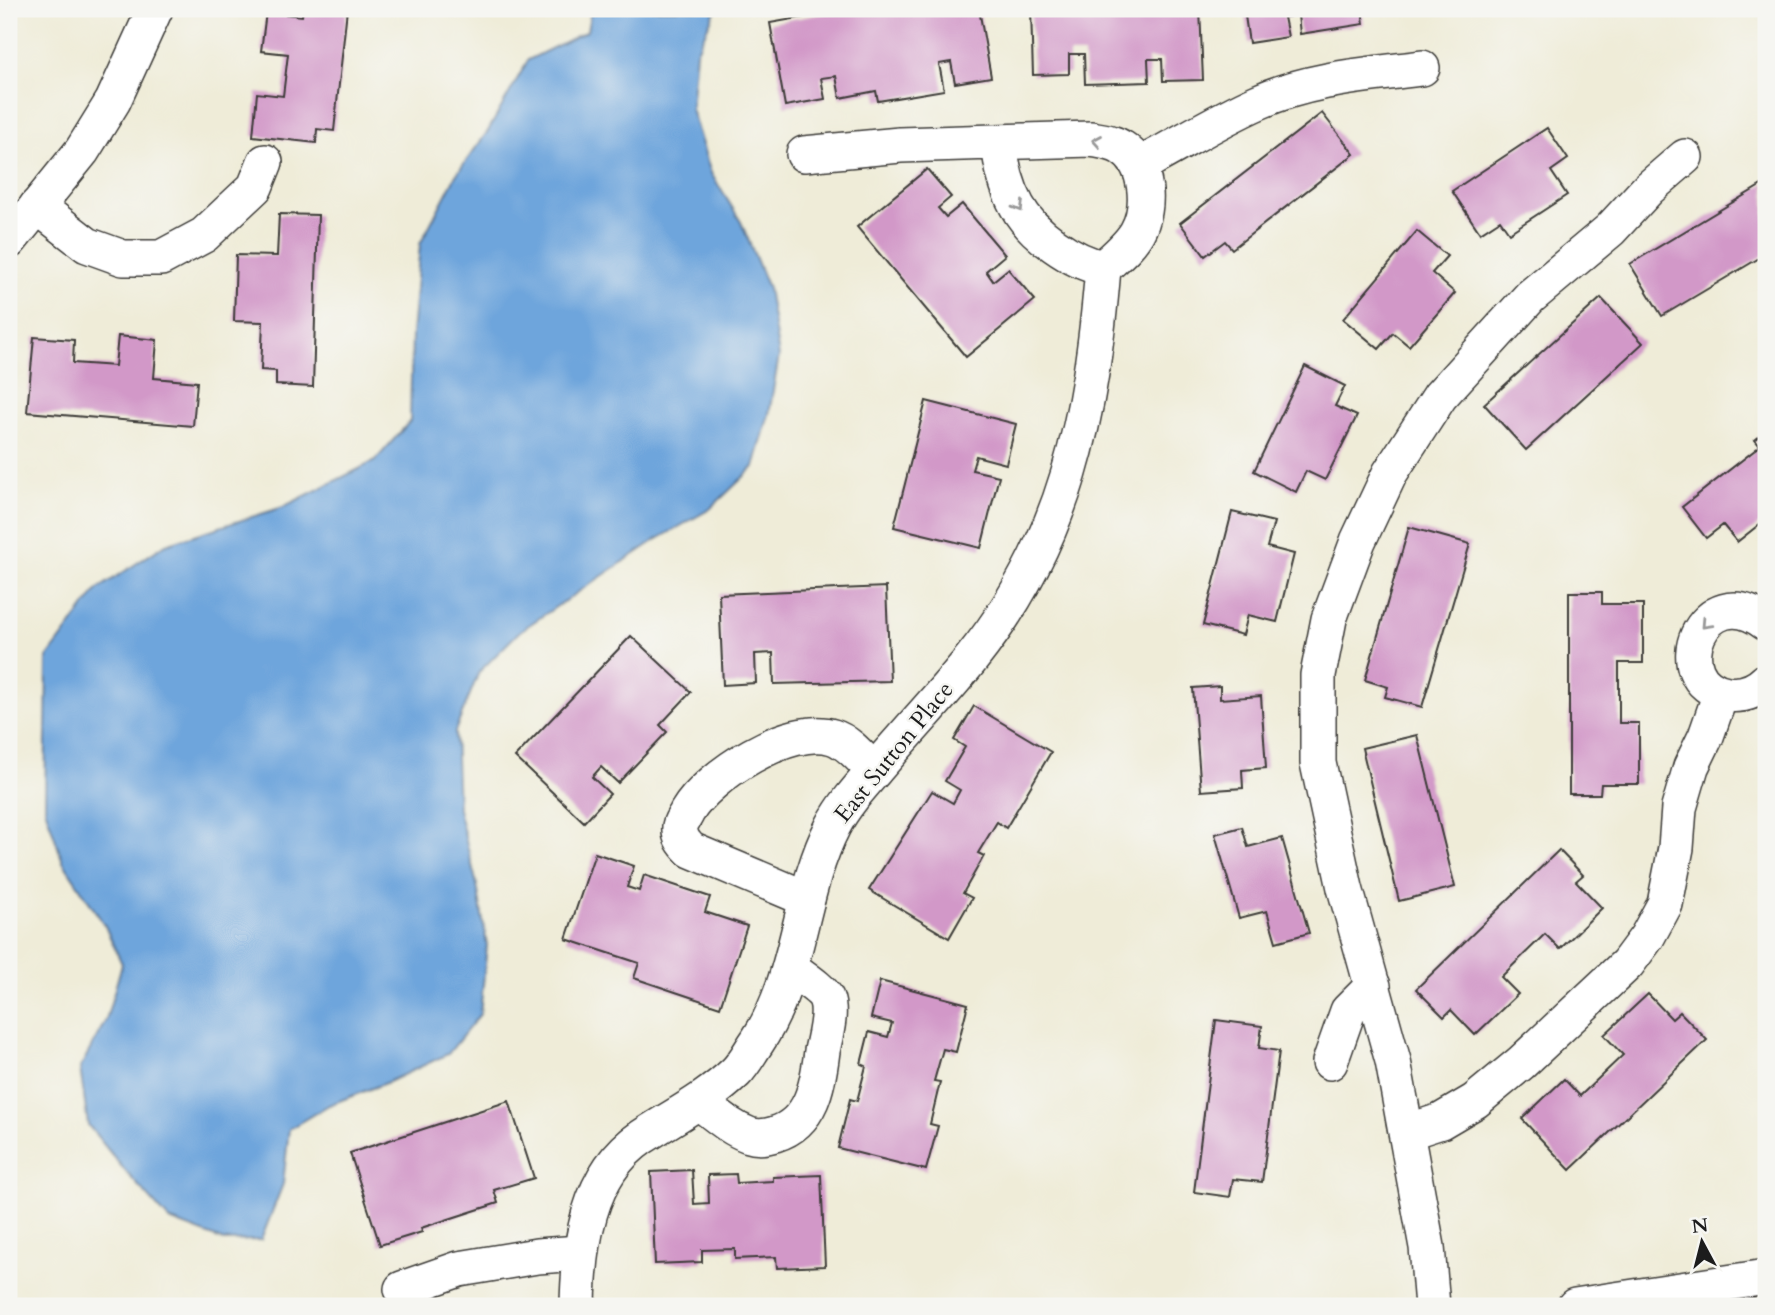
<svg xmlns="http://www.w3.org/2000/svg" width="1775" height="1315" font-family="Cardo,serif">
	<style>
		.water { fill: #6ea5dc; stroke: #45607c; stroke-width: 2 }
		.building { fill: #d298c8 }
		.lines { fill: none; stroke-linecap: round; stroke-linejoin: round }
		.minor-casing { stroke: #3c3b38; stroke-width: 38 }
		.minor { stroke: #fff; stroke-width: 35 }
		.oneway { stroke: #999 }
		.labels { text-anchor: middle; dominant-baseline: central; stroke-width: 5; stroke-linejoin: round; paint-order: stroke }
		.street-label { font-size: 24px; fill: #1c1c1c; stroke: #f6f6f2 }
	</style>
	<rect width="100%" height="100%" fill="#f6f6f2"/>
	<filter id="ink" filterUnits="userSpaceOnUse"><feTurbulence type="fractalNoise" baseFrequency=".0143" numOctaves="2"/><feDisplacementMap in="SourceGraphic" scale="14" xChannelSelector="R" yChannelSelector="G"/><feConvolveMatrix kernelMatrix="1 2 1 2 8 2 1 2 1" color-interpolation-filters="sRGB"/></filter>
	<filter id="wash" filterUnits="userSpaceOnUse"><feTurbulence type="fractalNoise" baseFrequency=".00686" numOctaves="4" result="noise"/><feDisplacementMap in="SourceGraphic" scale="28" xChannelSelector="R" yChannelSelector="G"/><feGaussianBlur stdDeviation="1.57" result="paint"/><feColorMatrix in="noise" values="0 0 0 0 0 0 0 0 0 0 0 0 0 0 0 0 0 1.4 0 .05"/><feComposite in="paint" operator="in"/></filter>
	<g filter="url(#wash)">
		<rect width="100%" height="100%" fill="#efecd8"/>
		<path class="water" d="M591,9H716L696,52L691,109L711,173L741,222L768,288L779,356L769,414L754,467L710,509L656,540L520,631L479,672L455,731L458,809L477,885L487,945L480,1014L448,1054L388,1082L329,1105L289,1129L283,1184L261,1240L224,1241L169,1220L126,1172L88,1125L80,1068L106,1020L122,964L105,926L63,862L45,808L47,658L98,589L166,544L283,507L375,461L410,421L412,334L420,244L456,175L488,131L528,60L587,31Z"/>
		<g id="blocks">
			<g class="building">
				<path d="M303,9H347L334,131L317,129L316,143L253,136L257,93L283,96L288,54L261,51L266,12L302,16Z"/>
				<path d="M850,9H979L991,77L955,83L951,62L939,64L944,90L878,101L876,91L840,98L836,76L821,78L825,99L785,106L770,23Z"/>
				<path d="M1031,9H1200L1203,80L1163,81L1162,59H1148L1149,82L1085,84L1084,54H1069V74L1033,75Z"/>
				<path d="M1244,9H1362L1364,24L1300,34L1298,15L1284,17L1288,37L1249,43Z"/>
				<path d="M1322,113L1354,154L1232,249L1225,241L1205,256L1180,223Z"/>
				<path d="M1547,128L1568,159L1551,171L1567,195L1509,233L1500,220L1480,233L1452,191Z"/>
				<path d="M927,169L951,197L938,208L946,217L962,204L1005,255L986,271L993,281L1008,269L1035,300L966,357L857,227Z"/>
				<path d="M1765,183L1766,254L1662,316L1630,264Z"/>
				<path d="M279,214L318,215L313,387L276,385V371L261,370L263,322L234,321L236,255L277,256Z"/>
				<path d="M1417,231L1447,256L1432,273L1455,293L1409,346L1393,333L1379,349L1343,319Z"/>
				<path d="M1601,298L1643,343L1526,450L1484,404Z"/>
				<path d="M118,336L157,340L154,378L197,382L193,426L27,412L34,337L74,340L73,363L115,366Z"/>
				<path d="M1305,366L1345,386L1335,406L1357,416L1325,480L1306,471L1296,492L1254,471Z"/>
				<path d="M926,401L1016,424L1006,464L976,456L972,470L999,476L981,548L894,527Z"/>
				<path d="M1766,431V519L1737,542L1723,525L1706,538L1682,507L1760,446L1755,440Z"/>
				<path d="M1232,512L1274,522L1267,547L1294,554L1277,622L1248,615L1243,635L1203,625Z"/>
				<path d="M1409,527L1470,544L1422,707L1385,697L1388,687L1365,680Z"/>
				<path d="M886,587L890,681L774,684L773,653L755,654L756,683L723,685L719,594Z"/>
				<path d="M1569,592H1602V604H1643V663H1619V723H1639V784H1601L1600,794H1569Z"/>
				<path d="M631,636L691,692L660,725L667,732L618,783L601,767L592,777L610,794L584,822L515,757Z"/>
				<path d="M1220,686V699L1261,696L1266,768L1242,770L1243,788L1201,791L1193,688Z"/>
				<path d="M974,706L1051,752L1006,828L997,822L978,853L984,856L963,893L972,898L949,938L869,890L932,791L953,803L960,790L945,781L965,747L954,740Z"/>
				<path d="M1417,735L1455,887L1399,901L1362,748Z"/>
				<path d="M1242,827L1248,847L1282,838L1309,933L1276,942L1267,911L1239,918L1215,834Z"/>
				<path d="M1559,850L1583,875L1576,881L1602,908L1560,949L1545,934L1501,977L1518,994L1475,1035L1451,1010L1444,1017L1416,989Z"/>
				<path d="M595,853L634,866L627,887L639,891L644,875L710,897L705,912L747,926L720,1007L634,978L639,963L566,939Z"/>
				<path d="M880,981L968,1004L956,1052L943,1049L934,1081L940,1082L930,1124L938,1126L926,1170L838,1148L850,1099L857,1101L866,1066L861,1064L869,1032L888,1037L892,1023L871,1018Z"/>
				<path d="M1648,994L1672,1019L1680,1012L1707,1040L1570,1170L1522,1119L1564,1079L1580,1096L1623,1055L1604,1035Z"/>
				<path d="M1216,1020L1262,1026L1259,1048L1279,1051L1262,1182L1233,1179L1230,1197L1194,1192Z"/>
				<path d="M509,1101L534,1178L494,1190L498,1203L421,1228L422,1232L380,1245L350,1153Z"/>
				<path d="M692,1170L694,1204L709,1203L708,1175L736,1174L737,1183L773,1181V1177L821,1175L825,1266L777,1268L776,1257L735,1259V1249L702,1250V1262L655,1264L651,1172Z"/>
			</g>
		</g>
	</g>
	<g filter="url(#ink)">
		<use href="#blocks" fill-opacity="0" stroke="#3c3b38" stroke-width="2"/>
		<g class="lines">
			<defs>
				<g id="minor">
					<path d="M804,154L900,145L1091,139C1101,141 1113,142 1122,148C1148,164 1151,207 1137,232C1129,246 1115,257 1103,268C1073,262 1032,234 1017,206C1006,186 1001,164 999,142"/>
					<path d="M1140,168L1153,158C1188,139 1222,118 1258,102C1309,79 1367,75 1422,68"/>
					<path d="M37,206L87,245L123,258H161L204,235L255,187L265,162"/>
					<path d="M9,241L82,151L113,101L155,9"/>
					<path d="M1766,623C1703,574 1661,681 1727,694C1742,696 1755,692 1766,681"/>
					<path d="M807,899L691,850C684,843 679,837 680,827C680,822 685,817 687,812C708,776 790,723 833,737C849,742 862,759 874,771"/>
					<path d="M1330,1062L1348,1011L1373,986"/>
					<path d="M699,1102C715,1114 730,1128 749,1135C758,1138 766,1137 775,1134C812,1123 818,1084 822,1051C825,1036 832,1013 826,998C822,989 798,974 790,967"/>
					<path d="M1407,1132L1441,1121L1475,1101L1521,1063L1627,964L1647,937L1665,904L1676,848L1679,808L1691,767L1706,736L1721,693"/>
					<path d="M402,1289L459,1269L537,1256L580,1253"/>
					<path d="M578,1306C579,1246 587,1174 642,1137C674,1116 708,1099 736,1072C744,1064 750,1052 757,1042C800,978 798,894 833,826C845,803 864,783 881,763C911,728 943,694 972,658C1067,540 1091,415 1103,268"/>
					<path d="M1432,1306L1427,1247L1393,1061L1345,888L1318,763V675L1329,619L1358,541L1390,473L1440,396L1530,297L1610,230L1648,189L1685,157"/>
					<path d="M1575,1306L1766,1277"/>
				</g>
			</defs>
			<use href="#minor" class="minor-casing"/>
			<use href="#minor" class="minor"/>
		</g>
		<defs><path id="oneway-chevron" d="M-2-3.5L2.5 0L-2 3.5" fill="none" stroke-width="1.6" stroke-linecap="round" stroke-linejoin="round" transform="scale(1.75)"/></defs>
		<g class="oneway">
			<use href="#oneway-chevron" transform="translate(1097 141) rotate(-170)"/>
			<use href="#oneway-chevron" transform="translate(1019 207) rotate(59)"/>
			<use href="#oneway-chevron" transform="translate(1706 624) rotate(133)"/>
		</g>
	</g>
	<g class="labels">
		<g class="street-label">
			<text transform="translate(894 752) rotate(-51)">East Sutton Place</text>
		</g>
	</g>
	<rect width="1775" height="1315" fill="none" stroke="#f6f6f2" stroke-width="35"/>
	<g transform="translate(1702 1242) rotate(353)" stroke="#f6f6f2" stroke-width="5" paint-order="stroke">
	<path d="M0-5L12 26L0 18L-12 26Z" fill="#1c1c1c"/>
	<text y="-10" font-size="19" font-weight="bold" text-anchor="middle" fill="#1c1c1c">N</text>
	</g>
</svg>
